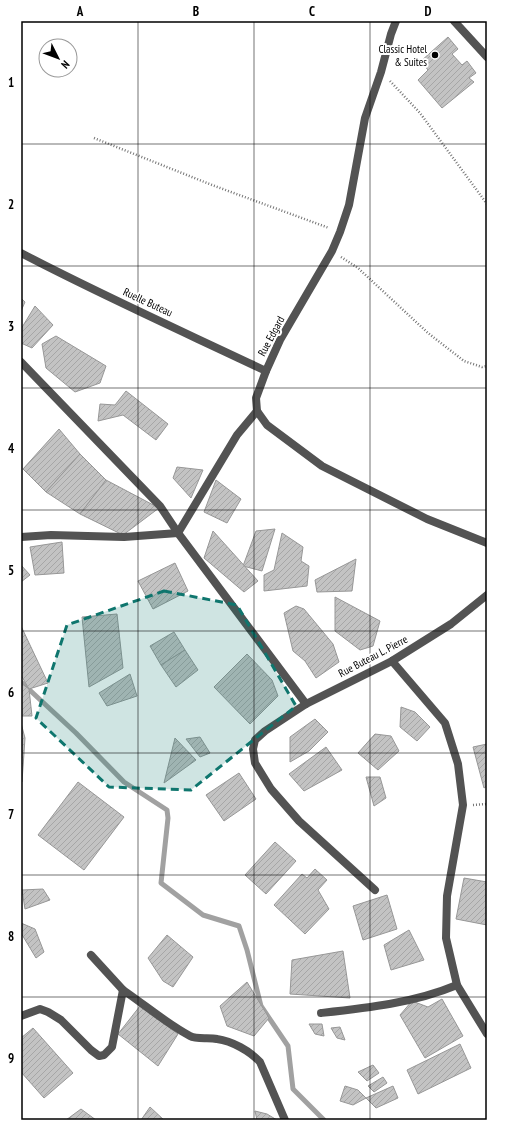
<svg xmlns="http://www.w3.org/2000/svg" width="508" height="1141" font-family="'PT Sans Narrow',sans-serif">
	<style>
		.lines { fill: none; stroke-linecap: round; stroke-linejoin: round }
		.stream { stroke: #a1a1a1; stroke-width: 5 }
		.building { fill: url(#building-hatch); stroke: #979797 }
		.path { stroke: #757575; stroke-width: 2.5; stroke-dasharray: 1 2; stroke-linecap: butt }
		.lane { stroke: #535353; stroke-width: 8 }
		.street { stroke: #535353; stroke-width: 8 }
		.marked { fill: #0f766e; fill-opacity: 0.2; stroke: #0f766e; stroke-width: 3; stroke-dasharray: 8 5; stroke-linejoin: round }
		.grid { fill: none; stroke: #000; stroke-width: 1; stroke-opacity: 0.55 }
		.poi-dot { fill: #000; stroke: #fff; stroke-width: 1.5 }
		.labels { text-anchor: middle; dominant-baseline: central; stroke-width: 4; stroke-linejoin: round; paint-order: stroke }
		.poi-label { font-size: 11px; fill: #000; stroke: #fff; text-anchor: end }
		.street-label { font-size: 11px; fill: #000; stroke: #fff }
		.neatline { fill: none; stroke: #000; stroke-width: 1.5 }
		.grid-label { font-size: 13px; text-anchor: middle; font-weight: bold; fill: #000 }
	</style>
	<defs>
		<pattern id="building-hatch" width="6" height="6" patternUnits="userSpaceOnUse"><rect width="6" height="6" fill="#c3c3c3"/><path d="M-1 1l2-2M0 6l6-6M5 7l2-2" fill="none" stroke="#a6a6a6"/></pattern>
	</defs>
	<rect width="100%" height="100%" fill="#fff"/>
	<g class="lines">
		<path class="stream" d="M21,682L76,733L124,782L167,810L168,818L161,883L203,915L239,926L247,950L261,1006L288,1046L293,1089L324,1120"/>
	</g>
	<g class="building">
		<path d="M448,37L458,49L452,54L462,65L467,61L476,73L469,78L474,82L442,108L418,80L428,70L421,61Z"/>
		<path d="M21,298L25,302L21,311Z"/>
		<path d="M35,306L53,325L32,348L21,343V329Z"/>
		<path d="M56,336L106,366L100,383L75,392L46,368L42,344Z"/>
		<path d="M126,391L168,424L156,440L123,415L98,421L100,404L115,405Z"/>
		<path d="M59,429L80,454L46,492L23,469Z"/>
		<path d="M80,454L106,480L80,514L46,492Z"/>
		<path d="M177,467L203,470L191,498L173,478Z"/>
		<path d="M106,480L159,508L123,535L80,514Z"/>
		<path d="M216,480L241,499L227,523L204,512Z"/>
		<path d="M275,529L262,571L243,566L256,531Z"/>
		<path d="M213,531L258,581L244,592L204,558Z"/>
		<path d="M282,533L303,547L301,561L309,566L307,586L264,591V575L274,570Z"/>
		<path d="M62,542L64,573L35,575L30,547Z"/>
		<path d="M356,559L352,591L317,592L315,580Z"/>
		<path d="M175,563L188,591L153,609L138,581Z"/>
		<path d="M21,565L30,575L21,582Z"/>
		<path d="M335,597L380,621L373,646L360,650L335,631Z"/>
		<path d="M296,606L304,609L333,644L339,662L316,678L305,661L293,651L284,613Z"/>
		<path d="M117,614L123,668L89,687L82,617Z"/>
		<path d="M21,626L48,683L29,689L21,675Z"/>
		<path d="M174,632L185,650L161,665L150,646Z"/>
		<path d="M185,650L198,670L176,687L161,665Z"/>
		<path d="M247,654L272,680L278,696L250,724L214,687Z"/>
		<path d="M130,674L137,696L107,706L99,693Z"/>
		<path d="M21,683L29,689L32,716H21Z"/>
		<path d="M401,707L415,712L430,727L417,741L400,727Z"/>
		<path d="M315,719L328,732L309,751L290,762V737Z"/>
		<path d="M21,723L25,738L22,782L21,783Z"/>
		<path d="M375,734L391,736L399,751L378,770L358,753Z"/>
		<path d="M200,737L210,753L200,757L186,739Z"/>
		<path d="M175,738L196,760L164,783Z"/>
		<path d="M487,744V786L484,788L473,747Z"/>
		<path d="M326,747L342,770L304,791L289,774Z"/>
		<path d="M239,773L256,799L224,821L206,795Z"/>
		<path d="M366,777H380L386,798L374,806Z"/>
		<path d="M78,782L124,817L84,870L38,835Z"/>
		<path d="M275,842L296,861L266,894L245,875Z"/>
		<path d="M315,869L327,880L318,890L329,909L305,934L274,905L302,874L307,878Z"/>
		<path d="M464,878L487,882V925L456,919Z"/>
		<path d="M43,889L50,900L25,909L22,890Z"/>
		<path d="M387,895L397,929L363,940L353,906Z"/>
		<path d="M21,923L35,929L44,952L36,958L21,933Z"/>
		<path d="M409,930L424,960L391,970L384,945Z"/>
		<path d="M167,935L193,957L173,987L163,981L148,958Z"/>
		<path d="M343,951L350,998L290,994L292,960Z"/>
		<path d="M247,982L269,1018L254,1036L227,1026L220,1006Z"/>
		<path d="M442,999L463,1036L425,1058L400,1015L412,1001L428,1007Z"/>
		<path d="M140,1006L178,1034L158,1066L118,1034Z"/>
		<path d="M309,1024H322L324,1036L315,1034Z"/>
		<path d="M340,1027L345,1040L337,1038L331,1028Z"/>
		<path d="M33,1028L73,1073L44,1098L21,1072V1038Z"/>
		<path d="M460,1044L471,1068L418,1094L407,1070Z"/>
		<path d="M373,1065L379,1073L367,1081L358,1072Z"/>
		<path d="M383,1077L387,1083L374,1092L368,1086Z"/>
		<path d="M345,1086L358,1090L366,1098L353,1105L340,1101Z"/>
		<path d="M393,1086L398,1098L376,1108L366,1098Z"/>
		<path d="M150,1107L164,1120H141Z"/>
		<path d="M81,1109L96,1120H66Z"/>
		<path d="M255,1111L267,1114L277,1120H257Z"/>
	</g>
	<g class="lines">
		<g class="path">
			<path d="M390,81L420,113L487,204"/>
			<path d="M94,138L212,185L329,228"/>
			<path d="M341,257L358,268L428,333L464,361L482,367L487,366"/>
			<path d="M473,805L487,804"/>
		</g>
		<g class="lane">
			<path d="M91,955L123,990"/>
			<path d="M321,1013C367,1008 414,1003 457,985"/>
			<path d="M21,1016L40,1009L48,1012L61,1020L91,1050L99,1056L104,1055L112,1047L123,990C145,1005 166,1023 190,1036C197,1040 209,1037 217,1039C232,1041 250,1051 260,1062L285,1120"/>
		</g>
		<g class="street">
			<path d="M396,21L391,34L381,72L365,118L349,205L340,232L332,251L280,340L266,371L256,398L257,411L267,425L322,466L427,519L487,543"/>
			<path d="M454,21L487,57"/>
			<path d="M21,253C101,295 184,332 266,371"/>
			<path d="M21,362L160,506L178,533L306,704"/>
			<path d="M21,537L51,535L124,537L178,533L237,435L257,411"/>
			<path d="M392,661L445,723L458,764L463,805L447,896L446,938L457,985L487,1034"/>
			<path d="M375,890L299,821L271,789L255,763L253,749L255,740L265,731L306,704L392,661L451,624L487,595"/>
		</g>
	</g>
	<path class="marked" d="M164,591L237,605L296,706L191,790L109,787L36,718L67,625Z"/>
	<path class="grid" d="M138,21V1120M254,21V1120M370,21V1120M21,144H487M21,266H487M21,388H487M21,510H487M21,631H487M21,753H487M21,875H487M21,997H487"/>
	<circle class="poi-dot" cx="435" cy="55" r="4"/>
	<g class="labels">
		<g class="poi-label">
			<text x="427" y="49">Classic Hotel<tspan x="427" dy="13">&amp; Suites</tspan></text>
		</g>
		<g class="street-label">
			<text transform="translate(148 302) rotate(25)">Ruelle Buteau</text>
			<text transform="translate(271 336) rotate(-62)">Rue Edgard</text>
			<text transform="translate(373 656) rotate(-28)">Rue Buteau L. Pierre</text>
		</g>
	</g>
	<rect width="508" height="1141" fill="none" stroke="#ffffff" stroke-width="44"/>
	<g transform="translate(58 58) rotate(132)"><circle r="19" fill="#ffffff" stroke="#999999"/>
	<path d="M0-3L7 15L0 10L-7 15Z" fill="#000000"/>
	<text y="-6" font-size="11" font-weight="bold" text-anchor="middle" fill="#000000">N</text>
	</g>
	<rect x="22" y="22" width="464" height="1097" class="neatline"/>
	<g class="grid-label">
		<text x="80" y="16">A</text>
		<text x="196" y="16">B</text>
		<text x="312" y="16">C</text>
		<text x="428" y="16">D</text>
		<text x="11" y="87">1</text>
		<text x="11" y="209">2</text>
		<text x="11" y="331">3</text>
		<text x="11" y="453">4</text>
		<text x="11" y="575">5</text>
		<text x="11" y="697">6</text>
		<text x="11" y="819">7</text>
		<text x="11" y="941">8</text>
		<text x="11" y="1063">9</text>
	</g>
</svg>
